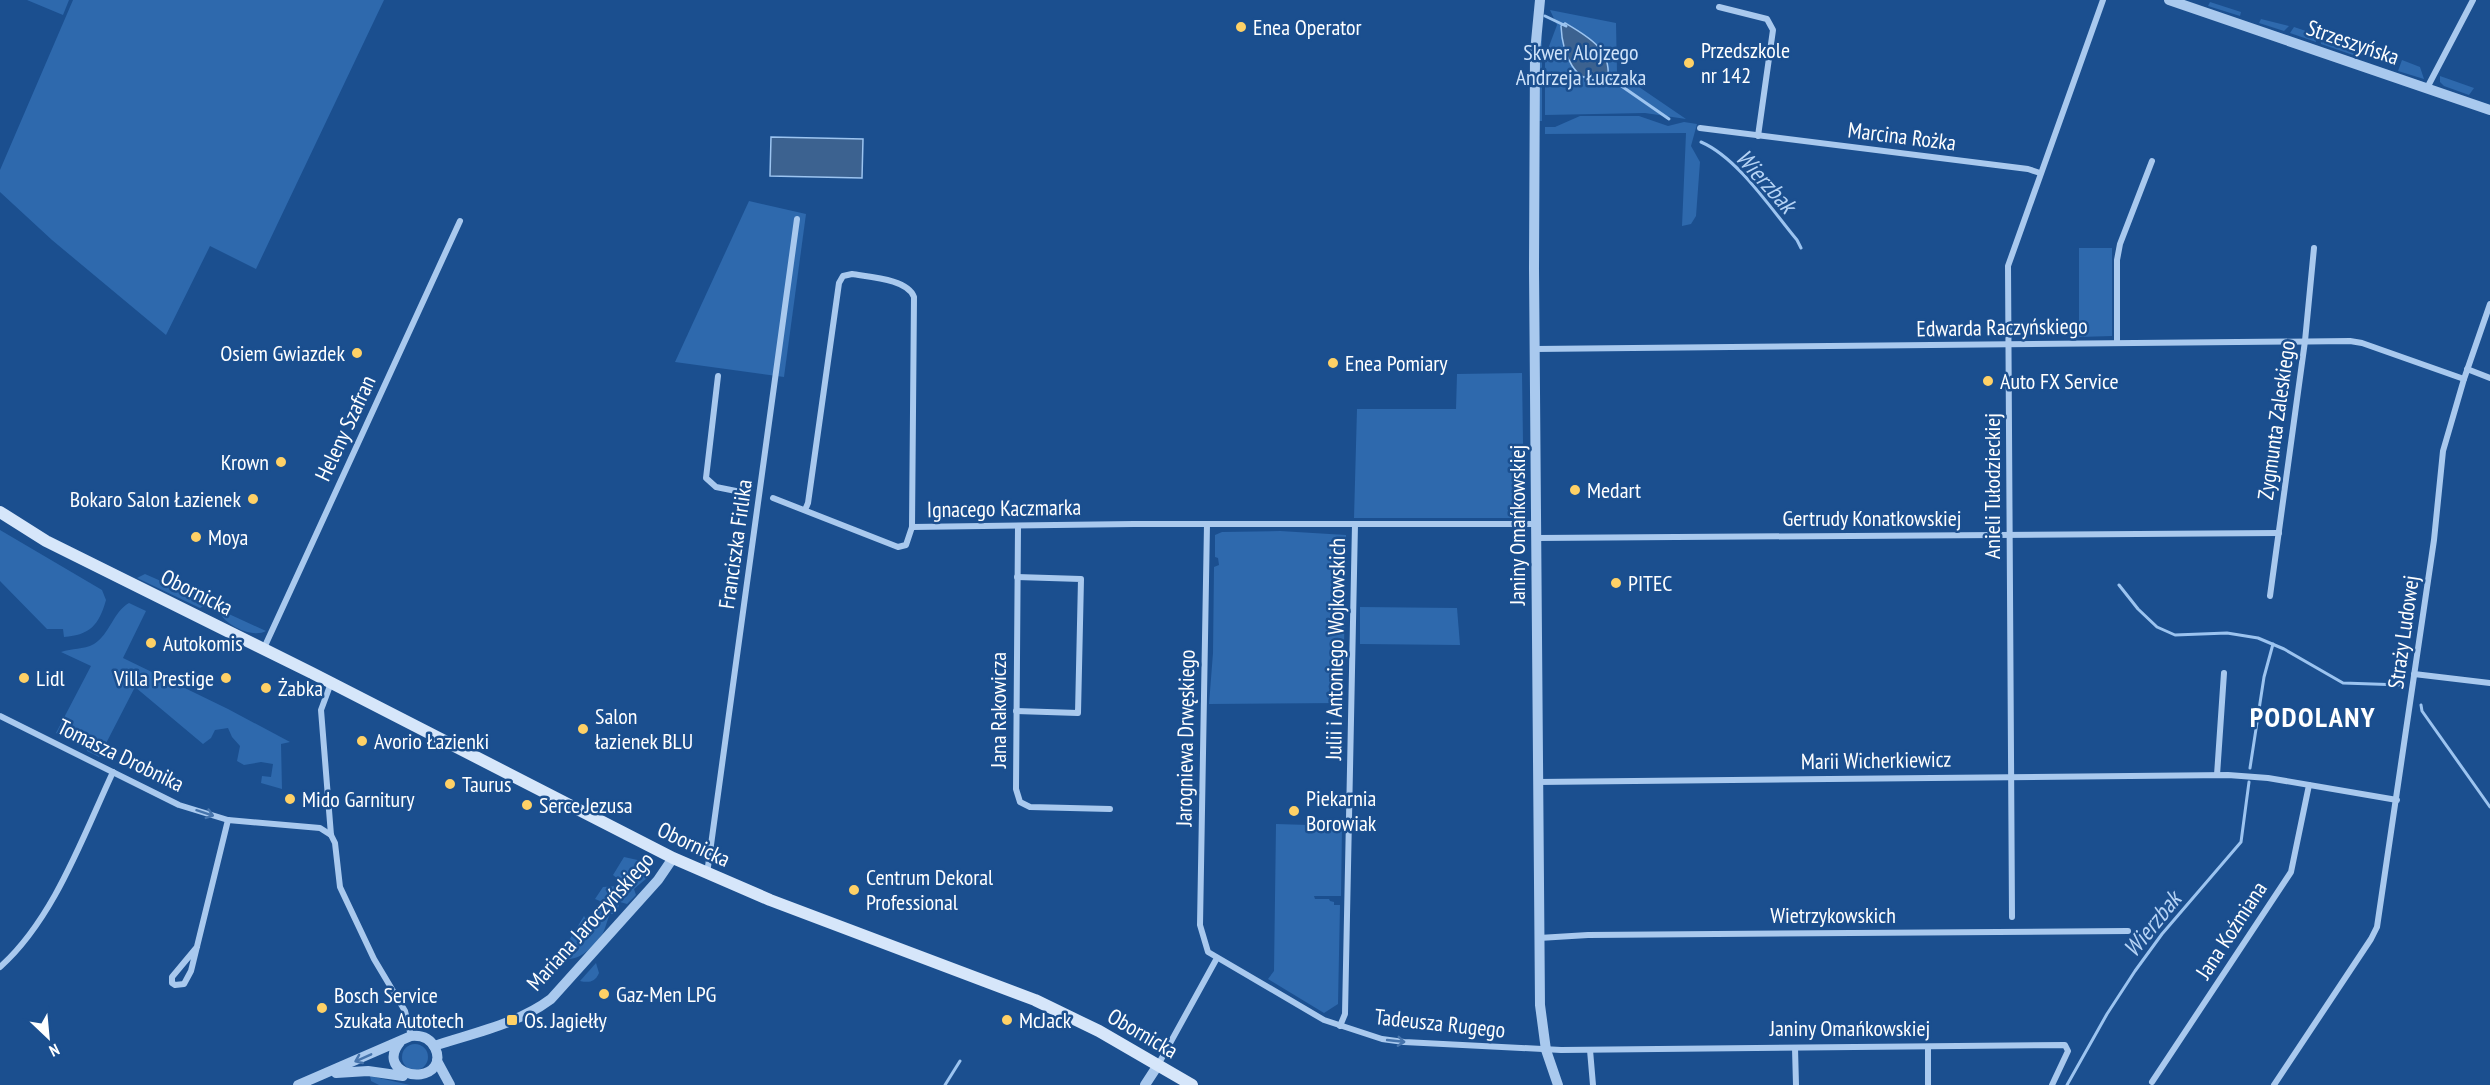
<svg xmlns="http://www.w3.org/2000/svg" width="2490" height="1085" font-family="'PT Sans Narrow',sans-serif">
	<style>
		.green { fill: #2e69ad }
		.water { fill: #3c6290; stroke: #9cc4f0; stroke-width: 1.5 }
		.lines { fill: none; stroke-linecap: round; stroke-linejoin: round }
		.stream { stroke: #9cc4f0; stroke-width: 3 }
		.minor { stroke: #a9c9ee; stroke-width: 6 }
		.tertiary { stroke: #a9c9ee; stroke-width: 10 }
		.secondary { stroke: #d6e6fa; stroke-width: 12 }
		.oneway { stroke: #4674ac }
		.poi-dot { fill: #ffd166; stroke: #1b4f8f; stroke-width: 2 }
		.labels { text-anchor: middle; dominant-baseline: central; stroke-width: 5; stroke-linejoin: round; paint-order: stroke }
		.poi-label { font-size: 22px; fill: #fff; stroke: #1b4f8f; text-anchor: start }
		.street-label { font-size: 22px; fill: #fff; stroke: #1b4f8f }
		.park-label { font-size: 22px; fill: #cfe3fa; stroke: #1b4f8f }
		.water-label { font-size: 24px; font-style: italic; fill: #b5d3f5; stroke: #1b4f8f }
		.district-label { font-size: 28px; font-weight: bold; letter-spacing: 1.5px; fill: #fff; stroke: #1b4f8f }
	</style>
	<rect width="100%" height="100%" fill="#1b4f8f"/>
	<g class="green">
		<path d="M27,0H69L63,15Z"/>
		<path d="M73,0H384L256,269L210,246L166,335L52,240L0,192V170Z"/>
		<path d="M2210,2L2241,12L2240,16L2208,6Z"/>
		<path d="M1550,10L1616,23L1617,72L1686,119L1645,113L1545,115V57L1557,25Z"/>
		<path d="M2261,19L2289,26L2284,31L2259,23Z"/>
		<path d="M2294,27L2315,34L2316,42L2290,33Z"/>
		<path d="M1542,33V121H1539V54Z"/>
		<path d="M2320,36L2360,46L2358,53L2353,55L2321,44Z"/>
		<path d="M2402,60L2420,67L2424,79L2398,71Z"/>
		<path d="M2440,76L2474,88L2469,95L2444,86L2440,82Z"/>
		<path d="M1580,116H1639L1668,126L1684,122L1697,124L1691,146L1700,162L1696,216L1691,224L1682,226L1686,133L1545,134V127H1555Z"/>
		<path d="M749,201L806,214L784,377L675,362Z"/>
		<path d="M2079,248H2112V336L2079,337Z"/>
		<path d="M1522,373L1524,511L1515,518H1354L1357,409H1456L1457,374Z"/>
		<path d="M0,530L102,590L106,600C99,625 90,635 64,637L63,629H47L0,581Z"/>
		<path d="M1280,531L1346,535L1343,703L1209,704L1213,653L1214,567L1219,565L1218,558L1215,557V535L1222,532Z"/>
		<path d="M145,574L204,600L205,603L208,602L207,604L200,608L137,578Z"/>
		<path d="M129,603L146,611L123,658L228,709L290,742L281,744L282,789L261,783L262,776L271,777L273,764L261,762L244,765L237,761L240,746L232,737L228,728L215,730L211,738L203,744L135,687L99,757L87,751L89,743L82,739L79,744L56,733L91,666L61,652C72,648 83,650 94,644C110,634 113,612 129,603Z"/>
		<path d="M1360,607L1457,608L1460,645L1360,644Z"/>
		<path d="M218,609L266,631C252,639 222,624 218,609Z"/>
		<path d="M1276,824L1342,826L1341,896H1314L1315,899H1329L1330,901L1334,902V905H1340L1338,1004L1324,1013L1268,979L1274,971Z"/>
		<path d="M624,857L642,861L646,866L647,878L634,889L636,895L627,904L620,902L616,914H610C607,920 606,927 603,933C596,944 582,959 569,959L563,950L584,916L589,924L594,921L600,901L595,899L603,887L617,886L618,879L613,875Z"/>
		<path d="M596,963L599,973C595,982 589,983 580,981Z"/>
		<circle cx="415" cy="1057" r="13"/>
		<path d="M370,1076L410,1085H379L371,1081Z"/>
	</g>
	<g class="water">
		<path d="M1565,23C1587,36 1611,49 1608,77C1574,91 1562,50 1561,26Z"/>
		<path d="M771,137L863,139L862,178L770,176Z"/>
	</g>
	<g class="lines">
		<g class="stream">
			<path d="M1545,16L1566,26"/>
			<path d="M1607,76L1669,119"/>
			<path d="M1701,142C1738,158 1771,209 1797,240L1801,248"/>
			<path d="M2119,585L2138,609L2157,627L2175,635L2227,633L2258,638L2284,649L2343,683L2402,685"/>
			<path d="M2421,705L2422,711L2490,807"/>
			<path d="M2250,768L2264,677L2273,644"/>
			<path d="M945,1085L960,1061"/>
			<path d="M2067,1085L2107,1014L2135,971L2162,934L2241,842L2249,782"/>
		</g>
		<g class="minor">
			<path d="M1719,7L1767,19L1773,30L1758,136"/>
			<path d="M2427,88L2473,0"/>
			<path d="M1700,128L2028,169L2040,173"/>
			<path d="M2117,343V260L2120,244L2152,161"/>
			<path d="M1535,349L2350,341L2362,343L2464,379"/>
			<path d="M2467,369L2490,378"/>
			<path d="M718,376L706,478L716,487L746,493"/>
			<path d="M773,498L898,547L906,545L912,527L914,297C908,279 869,277 852,274L843,276L839,283L808,503L805,510"/>
			<path d="M1207,524L1200,925L1208,952L1324,1020L1382,1039L1404,1042L1561,1050L2065,1045L2068,1051L2052,1085"/>
			<path d="M912,527L1134,524H1537"/>
			<path d="M1018,527L1016,789L1020,802L1030,807L1110,809"/>
			<path d="M1537,538L2279,533"/>
			<path d="M2270,596L2305,341L2314,248"/>
			<path d="M264,648L460,221"/>
			<path d="M2414,674L2490,683"/>
			<path d="M331,683L321,710L331,835L335,843L340,887L374,959L405,1011L411,1036"/>
			<path d="M1016,711L1078,713L1081,579L1017,577"/>
			<path d="M0,716L179,805L228,820L320,828L331,835"/>
			<path d="M2217,775L2224,673"/>
			<path d="M1537,782L2228,775L2268,778L2397,800"/>
			<path d="M707,874L797,219"/>
			<path d="M2012,917L2008,266L2103,0"/>
			<path d="M1539,938L1588,935L2128,931"/>
			<path d="M197,947L172,977V983L175,985L184,984L191,971L228,820"/>
			<path d="M0,967C54,919 83,836 113,772"/>
			<path d="M1340,1026L1345,1014L1355,524"/>
			<path d="M1795,1048L1796,1085"/>
			<path d="M1590,1050L1593,1085"/>
			<path d="M1158,1065L1217,958"/>
			<path d="M2152,1082L2291,872L2309,785"/>
			<path d="M1928,1085V1047"/>
			<path d="M2274,1085L2371,939L2377,927L2434,540L2443,451L2464,379L2490,304"/>
		</g>
		<g class="tertiary">
			<path d="M1540,0L1535,52L1534,269L1540,1005L1546,1050L1558,1085"/>
			<path d="M2169,0L2490,110"/>
			<path d="M434,1046C473,1033 518,1024 551,999L658,880L673,858"/>
			<path d="M437,1061L450,1085"/>
			<path d="M336,1073L368,1071L403,1076"/>
			<path d="M298,1085L411,1036C421,1035 430,1038 435,1048C438,1054 438,1061 435,1066C422,1085 377,1070 400,1042"/>
			<path d="M1145,1085L1158,1065"/>
		</g>
		<path class="secondary" d="M0,512L46,541L312,673L673,858L770,900L1035,1000L1099,1031L1192,1085"/>
	</g>
	<defs><path id="oneway-shaft" d="M-6 0H5M1.5-3L5.5 0L1.5 3" fill="none" stroke-width="1.6" stroke-linecap="round" stroke-linejoin="round" transform="scale(1.5)"/></defs>
	<g class="oneway">
		<use href="#oneway-shaft" transform="translate(205 813) rotate(18)"/>
		<use href="#oneway-shaft" transform="translate(1396 1041) rotate(6)"/>
		<use href="#oneway-shaft" transform="translate(363 1058) rotate(156)"/>
	</g>
	<g class="poi-dot">
		<circle cx="1241" cy="27" r="6"/>
		<circle cx="1689" cy="63" r="6"/>
		<circle cx="357" cy="353" r="6"/>
		<circle cx="1333" cy="363" r="6"/>
		<circle cx="1988" cy="381" r="6"/>
		<circle cx="281" cy="462" r="6"/>
		<circle cx="1575" cy="490" r="6"/>
		<circle cx="253" cy="499" r="6"/>
		<circle cx="196" cy="537" r="6"/>
		<circle cx="1616" cy="583" r="6"/>
		<circle cx="151" cy="643" r="6"/>
		<circle cx="24" cy="678" r="6"/>
		<circle cx="226" cy="678" r="6"/>
		<circle cx="266" cy="688" r="6"/>
		<circle cx="583" cy="729" r="6"/>
		<circle cx="362" cy="741" r="6"/>
		<circle cx="450" cy="784" r="6"/>
		<circle cx="290" cy="799" r="6"/>
		<circle cx="527" cy="805" r="6"/>
		<circle cx="1294" cy="811" r="6"/>
		<circle cx="854" cy="890" r="6"/>
		<circle cx="604" cy="994" r="6"/>
		<circle cx="322" cy="1008" r="6"/>
		<rect x="506" y="1014" width="12" height="12" rx="3"/>
		<circle cx="1007" cy="1020" r="6"/>
	</g>
	<g class="labels">
		<g class="poi-label">
			<text x="1253" y="27">Enea Operator</text>
			<text x="1701" y="50">Przedszkole<tspan x="1701" dy="25">nr 142</tspan></text>
			<text x="345" y="353" text-anchor="end">Osiem Gwiazdek</text>
			<text x="1345" y="363">Enea Pomiary</text>
			<text x="2000" y="381">Auto FX Service</text>
			<text x="269" y="462" text-anchor="end">Krown</text>
			<text x="1587" y="490">Medart</text>
			<text x="241" y="499" text-anchor="end">Bokaro Salon Łazienek</text>
			<text x="208" y="537">Moya</text>
			<text x="1628" y="583">PITEC</text>
			<text x="163" y="643">Autokomis</text>
			<text x="36" y="678">Lidl</text>
			<text x="214" y="678" text-anchor="end">Villa Prestige</text>
			<text x="278" y="688">Żabka</text>
			<text x="595" y="716">Salon<tspan x="595" dy="25">łazienek BLU</tspan></text>
			<text x="374" y="741">Avorio Łazienki</text>
			<text x="462" y="784">Taurus</text>
			<text x="1306" y="798">Piekarnia<tspan x="1306" dy="25">Borowiak</tspan></text>
			<text x="302" y="799">Mido Garnitury</text>
			<text x="539" y="805">Serce Jezusa</text>
			<text x="866" y="877">Centrum Dekoral<tspan x="866" dy="25">Professional</tspan></text>
			<text x="616" y="994">Gaz-Men LPG</text>
			<text x="334" y="995">Bosch Service<tspan x="334" dy="25">Szukała Autotech</tspan></text>
			<text x="524" y="1020">Os. Jagiełły</text>
			<text x="1019" y="1020">McJack</text>
		</g>
		<g class="street-label">
			<text transform="translate(2353 42) rotate(19)">Strzeszyńska</text>
			<text transform="translate(1902 136) rotate(7)">Marcina Rożka</text>
			<text transform="translate(2002 327) rotate(-1)">Edwarda Raczyńskiego</text>
			<text transform="translate(2276 420) rotate(-82)">Zygmunta Zaleskiego</text>
			<text transform="translate(345 428) rotate(-65)">Heleny Szafran</text>
			<text transform="translate(1992 486) rotate(-90)">Anieli Tułodzieckiej</text>
			<text transform="translate(1004 508) rotate(-1)">Ignacego Kaczmarka</text>
			<text x="1872" y="518">Gertrudy Konatkowskiej</text>
			<text transform="translate(1517 525) rotate(-90)">Janiny Omańkowskiej</text>
			<text transform="translate(735 544) rotate(-82)">Franciszka Firlika</text>
			<text transform="translate(197 592) rotate(26)">Obornicka</text>
			<text transform="translate(2403 632) rotate(-82)">Straży Ludowej</text>
			<text transform="translate(1335 649) rotate(-89)">Julii i Antoniego Wojkowskich</text>
			<text transform="translate(998 710) rotate(-90)">Jana Rakowicza</text>
			<text transform="translate(1185 738) rotate(-89)">Jarogniewa Drwęskiego</text>
			<text transform="translate(121 755) rotate(26)">Tomasza Drobnika</text>
			<text transform="translate(1876 760) rotate(-1)">Marii Wicherkiewicz</text>
			<text transform="translate(694 844) rotate(25)">Obornicka</text>
			<text x="1833" y="915">Wietrzykowskich</text>
			<text transform="translate(590 921) rotate(-48)">Mariana Jaroczyńskiego</text>
			<text transform="translate(2231 930) rotate(-57)">Jana Koźmiana</text>
			<text transform="translate(1440 1023) rotate(6)">Tadeusza Rugego</text>
			<text x="1850" y="1028">Janiny Omańkowskiej</text>
			<text transform="translate(1143 1033) rotate(30)">Obornicka</text>
		</g>
		<g class="park-label">
			<text x="1581" y="52">Skwer Alojzego<tspan x="1581" dy="25">Andrzeja Łuczaka</tspan></text>
		</g>
		<g class="water-label">
			<text transform="translate(1766 181) rotate(48)">Wierzbak</text>
			<text transform="translate(2152 924) rotate(-51)">Wierzbak</text>
		</g>
		<g class="district-label">
			<text x="2313" y="716">PODOLANY</text>
		</g>
	</g>
	<g transform="translate(48 1037) rotate(154)" stroke="#1b4f8f" stroke-width="4.5" paint-order="stroke">
	<path d="M0-4.5L10 22L0 15L-10 22Z" fill="#ffffff"/>
	<text y="-9" font-size="16" font-weight="bold" text-anchor="middle" fill="#ffffff">N</text>
	</g>
</svg>
